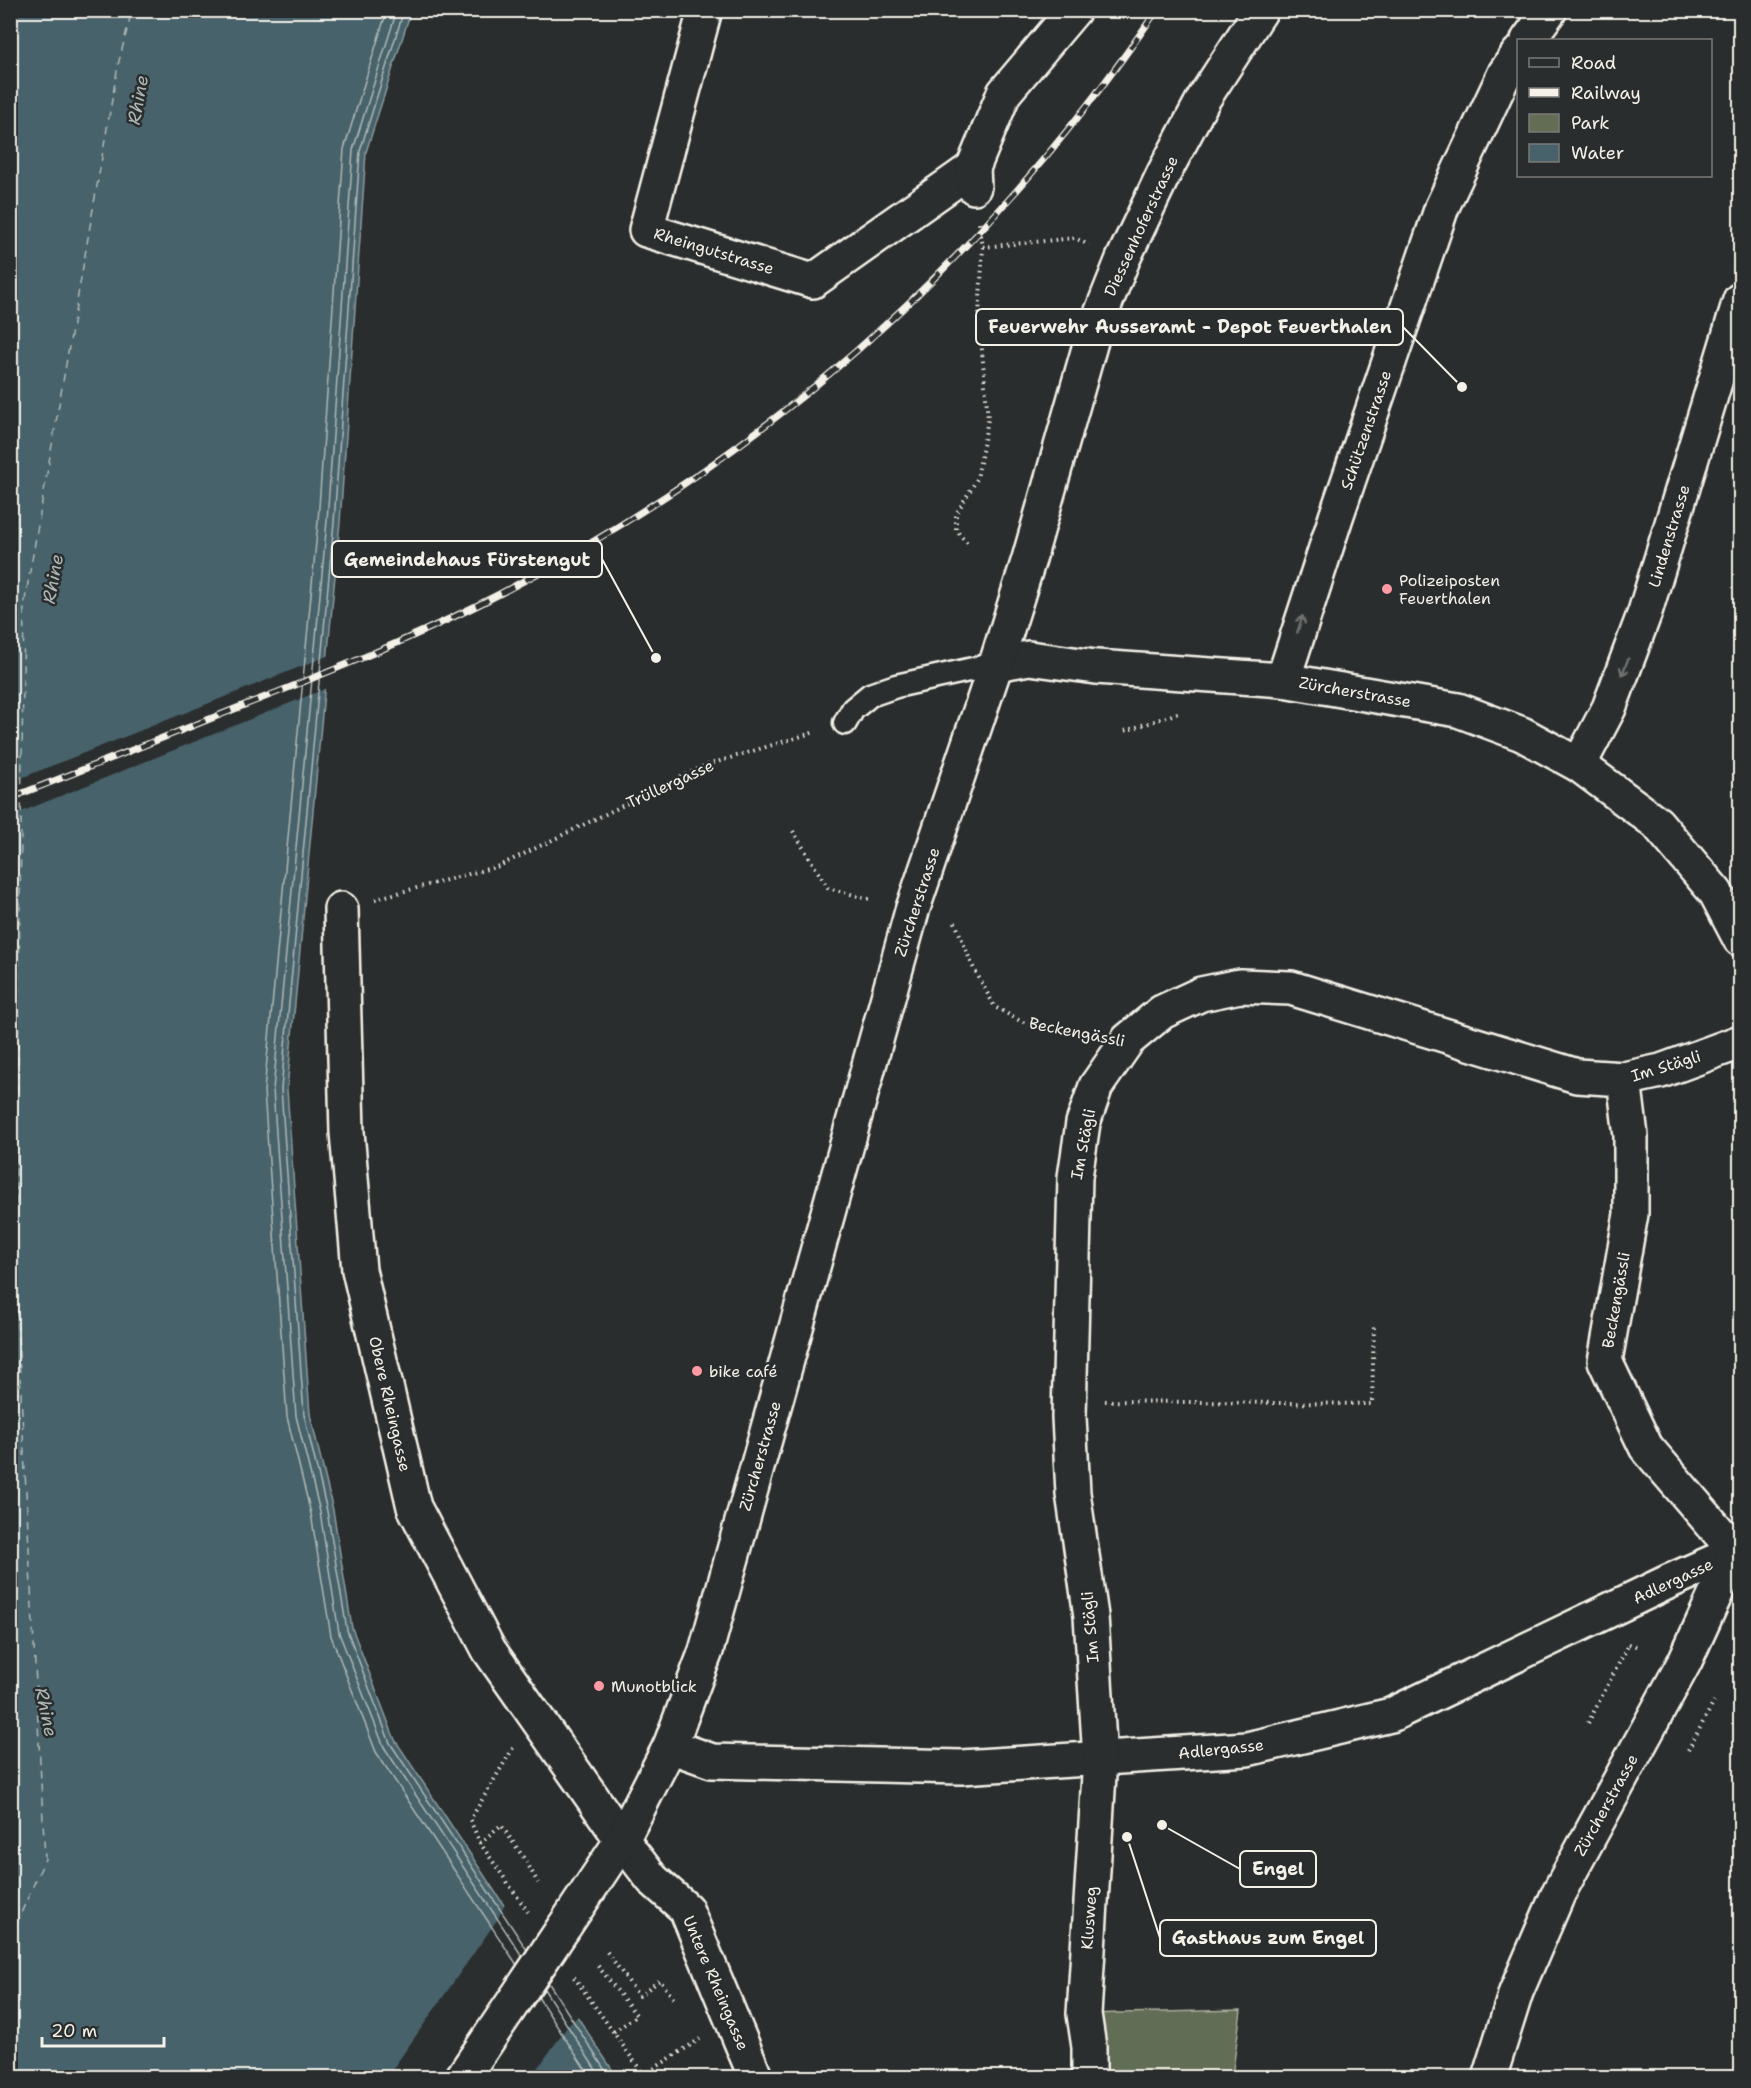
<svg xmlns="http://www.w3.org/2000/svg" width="1751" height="2088" font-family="'Shantell Sans',sans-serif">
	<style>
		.green { fill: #626d54; stroke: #abaf9e; stroke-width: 1.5 }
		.water { fill: #47626b; stroke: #8c9b9d; stroke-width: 1.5 }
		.pier { fill: #2a2d2e }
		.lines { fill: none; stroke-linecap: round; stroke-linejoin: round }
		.shore { stroke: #afb8b6; stroke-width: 1.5 }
		.ferry { stroke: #afb8b6; stroke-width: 1.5; stroke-dasharray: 8 6; stroke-linecap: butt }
		.lane-casing { stroke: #f4f1e8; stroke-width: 27 }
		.street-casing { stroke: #f4f1e8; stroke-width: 38 }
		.primary-casing { stroke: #f4f1e8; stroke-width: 38 }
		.path { stroke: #f4f1e8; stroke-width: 4; stroke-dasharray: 1.5 4.5; stroke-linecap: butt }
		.lane { stroke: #2a2d2e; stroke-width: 22 }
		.street { stroke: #2a2d2e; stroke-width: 33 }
		.primary { stroke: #2a2d2e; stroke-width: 33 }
		.rail-casing { stroke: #f4f1e8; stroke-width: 7 }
		.rail { stroke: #2a2d2e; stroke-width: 4.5; stroke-dasharray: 14; stroke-linecap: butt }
		.primary-bridge-casing { stroke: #f4f1e8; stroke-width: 38; stroke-linecap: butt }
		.primary-bridge { stroke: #2a2d2e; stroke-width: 33 }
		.oneway { stroke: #71726f }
		.poi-dot { fill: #ff9aa2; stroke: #2a2d2e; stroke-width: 2 }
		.labels { text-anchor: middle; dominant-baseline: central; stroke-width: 5; stroke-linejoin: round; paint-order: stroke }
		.street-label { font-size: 16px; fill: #f4f1e8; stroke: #2a2d2e }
		.poi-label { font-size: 16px; fill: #f4f1e8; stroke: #2a2d2e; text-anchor: start }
		.water-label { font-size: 18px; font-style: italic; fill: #afb8b6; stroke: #2a2d2e }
		.leader { fill: none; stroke: #f4f1e8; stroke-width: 2 }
		.callout-dot { fill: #f4f1e8; stroke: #2a2d2e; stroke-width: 2 }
		.callout { fill: #2a2d2e; stroke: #f4f1e8; stroke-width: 2 }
		.callout-label { font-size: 18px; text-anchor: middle; font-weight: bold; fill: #f4f1e8 }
	</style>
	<rect width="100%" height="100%" fill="#2a2d2e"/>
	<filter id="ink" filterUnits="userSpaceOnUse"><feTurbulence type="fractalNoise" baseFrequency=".0167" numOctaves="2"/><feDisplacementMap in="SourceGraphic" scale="12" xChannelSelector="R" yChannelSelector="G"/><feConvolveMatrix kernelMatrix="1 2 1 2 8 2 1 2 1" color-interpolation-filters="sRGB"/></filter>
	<g filter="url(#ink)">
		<path class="green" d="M1241,2010L1232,2077H1089L1084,2014Z"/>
		<path class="water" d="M11,11H411L366,152L340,522L287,1089L310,1414L333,1510L352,1628L395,1740L617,2077L11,2078Z"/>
		<g class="pier">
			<path d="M330,655L327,688L11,816V782Z"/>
			<path d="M506,1902L580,2014L567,2027L531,2078L387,2077L497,1920Z"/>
		</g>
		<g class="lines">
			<g class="shore">
				<path d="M387,10L344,149L318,521L264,1091L287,1417L311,1514L331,1636L376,1752L517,1965"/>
				<path d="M397,10L353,150L327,521L273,1090L296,1416L320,1512L339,1633L384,1747L522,1956"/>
				<path d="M404,10L360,151L334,522L281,1089L304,1415L327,1511L347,1630L390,1743L527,1950"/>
				<path d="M548,1982L610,2078"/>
				<path d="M544,1989L601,2078"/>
				<path d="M538,1997L591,2078"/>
			</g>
			<path class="ferry" d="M10,1938L45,1859L15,1277L24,606L118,65L132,10"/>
			<defs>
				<path id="lane" d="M845,723L853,709L870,695L896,686L996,664"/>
				<g id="street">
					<path d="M705,10L646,230L813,281L973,168"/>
					<path d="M1528,40L1550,10"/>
					<path d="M974,187L973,168L1004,93L1074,10"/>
					<path d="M1283,680L1336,517L1442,207L1505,73L1518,54"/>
					<path d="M1579,765L1609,708L1645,612L1740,300"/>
					<path d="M341,909L347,1132L359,1270L414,1507L489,1650L622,1840L652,1879L686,1909L756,2078"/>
					<path d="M670,1746L712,1761L961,1767L1247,1749L1391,1715L1670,1581L1736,1552L1646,1447L1605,1361L1631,1214V1136L1624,1079"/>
					<path d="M1089,2078V2047L1084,2014L1100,1759L1091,1616L1073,1493L1069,1417L1075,1177L1083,1123L1096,1086L1128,1040L1162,1012L1201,994L1240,986L1291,988L1577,1076L1624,1079L1661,1071L1740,1042"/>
				</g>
				<g id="primary">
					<path d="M996,664L1029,658L1096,667L1283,680L1458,710L1522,734L1579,765L1657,823L1716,893L1740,939"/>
					<path d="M564,1927L622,1840L670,1746L706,1651L912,911L996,664L1029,559L1093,334L1123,259L1164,173L1204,98L1261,10"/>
					<path d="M1489,2078L1516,1992L1559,1892L1685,1661L1740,1541"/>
				</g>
			</defs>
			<use href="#lane" class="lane-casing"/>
			<use href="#street" class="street-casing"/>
			<use href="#primary" class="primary-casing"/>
			<g class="path">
				<path d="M983,247L1075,238L1089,245"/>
				<path d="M967,543L956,530V514L977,479L988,419L979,316L983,247L979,223"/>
				<path d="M1125,731L1181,712"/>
				<path d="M793,831L828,888L869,899"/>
				<path d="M375,899L499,866L704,766L815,732"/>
				<path d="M955,922L972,965L995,1007L1022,1022L1086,1033"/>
				<path d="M1105,1401L1372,1404L1374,1325"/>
				<path d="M1629,1644L1638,1647"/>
				<path d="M1737,1658L1740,1651"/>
				<path d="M1588,1723L1629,1644"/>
				<path d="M513,1748L470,1820L480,1843L528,1912"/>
				<path d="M1688,1750L1714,1702"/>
				<path d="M480,1843L501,1825L526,1861L538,1883"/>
				<path d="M607,1952L639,1996L660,1980L676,2002"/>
				<path d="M598,1966L637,2016L613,2032"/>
				<path d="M574,1977L644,2075L700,2039"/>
			</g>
			<use href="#lane" class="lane"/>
			<use href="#street" class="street"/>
			<use href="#primary" class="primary"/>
			<defs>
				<path id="rail" d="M10,798C88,768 165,737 242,706C322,675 402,643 478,605C758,463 979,269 1157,10"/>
			</defs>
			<use href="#rail" class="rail-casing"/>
			<use href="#rail" class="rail"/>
			<defs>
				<path id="primary-bridge" d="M462,2078L564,1927"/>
			</defs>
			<use href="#primary-bridge" class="primary-bridge-casing"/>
			<use href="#primary-bridge" class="primary-bridge"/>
		</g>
		<defs><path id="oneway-shaft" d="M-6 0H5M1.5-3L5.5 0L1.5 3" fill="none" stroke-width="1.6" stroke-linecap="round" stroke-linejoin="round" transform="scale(1.5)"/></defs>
		<g class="oneway">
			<use href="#oneway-shaft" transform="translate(1300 624) rotate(-72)"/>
			<use href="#oneway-shaft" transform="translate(1625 667) rotate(111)"/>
		</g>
	</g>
	<g class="poi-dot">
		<circle cx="1387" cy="589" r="6"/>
		<circle cx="697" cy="1371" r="6"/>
		<circle cx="599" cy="1686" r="6"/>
	</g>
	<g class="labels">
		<g class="street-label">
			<text transform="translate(1141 226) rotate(-65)">Diessenhoferstrasse</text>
			<text transform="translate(714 251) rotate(17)">Rheingutstrasse</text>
			<text transform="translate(1366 430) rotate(-71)">Schützenstrasse</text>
			<text transform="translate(1669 536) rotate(-73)">Lindenstrasse</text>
			<text transform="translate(1355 692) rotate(10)">Zürcherstrasse</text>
			<text transform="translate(670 784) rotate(-25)">Trüllergasse</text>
			<text transform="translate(917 902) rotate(-72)">Zürcherstrasse</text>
			<text transform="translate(1077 1032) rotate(11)">Beckengässli</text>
			<text transform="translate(1666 1066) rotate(-17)">Im Stägli</text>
			<text transform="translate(1083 1144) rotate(-79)">Im Stägli</text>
			<text transform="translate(1616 1300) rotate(-80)">Beckengässli</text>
			<text transform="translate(390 1404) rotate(77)">Obere Rheingasse</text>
			<text transform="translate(760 1456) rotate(-74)">Zürcherstrasse</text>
			<text transform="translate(1673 1581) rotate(-25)">Adlergasse</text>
			<text transform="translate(1090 1627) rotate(-95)">Im Stägli</text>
			<text transform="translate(1221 1749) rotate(-6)">Adlergasse</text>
			<text transform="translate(1606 1805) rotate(-61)">Zürcherstrasse</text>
			<text transform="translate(1089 1918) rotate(-86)">Klusweg</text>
			<text transform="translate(716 1983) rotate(67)">Untere Rheingasse</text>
		</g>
		<g class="poi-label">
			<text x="1399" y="580">Polizeiposten<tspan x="1399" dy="18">Feuerthalen</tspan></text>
			<text x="709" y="1371">bike café</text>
			<text x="611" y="1686">Munotblick</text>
		</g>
		<g class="water-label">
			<text transform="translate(138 100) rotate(-80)">Rhine</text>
			<text transform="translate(53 579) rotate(-80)">Rhine</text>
			<text transform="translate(46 1712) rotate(78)">Rhine</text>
		</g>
	</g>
	<path class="leader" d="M1462 387L1403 327M656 658L602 559M1162 1825L1240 1869M1127 1837L1160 1938"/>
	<g class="callout-dot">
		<circle cx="1462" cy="387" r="6"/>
		<circle cx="656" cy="658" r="6"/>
		<circle cx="1162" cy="1825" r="6"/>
		<circle cx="1127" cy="1837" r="6"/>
	</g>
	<g class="callout">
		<rect x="976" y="309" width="427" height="36" rx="6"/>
		<rect x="332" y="541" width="270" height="36" rx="6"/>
		<rect x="1240" y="1851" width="76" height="36" rx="6"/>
		<rect x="1160" y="1920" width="216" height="36" rx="6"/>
	</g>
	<g class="callout-label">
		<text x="1190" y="333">Feuerwehr Ausseramt - Depot Feuerthalen</text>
		<text x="467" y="566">Gemeindehaus Fürstengut</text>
		<text x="1278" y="1875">Engel</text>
		<text x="1268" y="1944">Gasthaus zum Engel</text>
	</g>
	<rect width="1751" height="2088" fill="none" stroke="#2a2d2e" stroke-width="36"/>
	<rect x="18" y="18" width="1715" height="2052" fill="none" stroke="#f4f1e8" stroke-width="2" filter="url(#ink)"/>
	<rect x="1517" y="39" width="195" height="138" fill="#2a2d2e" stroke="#7b7b78" stroke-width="1.5"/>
	<rect x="1529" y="58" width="30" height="9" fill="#2a2d2e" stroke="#7b7b78" stroke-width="1.5"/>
	<text x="1571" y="69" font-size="18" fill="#f4f1e8">Road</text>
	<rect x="1529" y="88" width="30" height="9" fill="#f4f1e8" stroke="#7b7b78" stroke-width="1.5"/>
	<text x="1571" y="99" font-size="18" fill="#f4f1e8">Railway</text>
	<rect x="1529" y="114" width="30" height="18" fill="#626d54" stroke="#7b7b78" stroke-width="1.5"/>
	<text x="1571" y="129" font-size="18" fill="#f4f1e8">Park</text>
	<rect x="1529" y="144" width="30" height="18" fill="#47626b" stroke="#7b7b78" stroke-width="1.5"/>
	<text x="1571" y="159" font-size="18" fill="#f4f1e8">Water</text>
	<path d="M42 2037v9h122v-9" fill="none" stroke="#f4f1e8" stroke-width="3"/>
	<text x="51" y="2037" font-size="18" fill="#f4f1e8" stroke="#2a2d2e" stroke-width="4.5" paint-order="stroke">20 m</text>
</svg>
